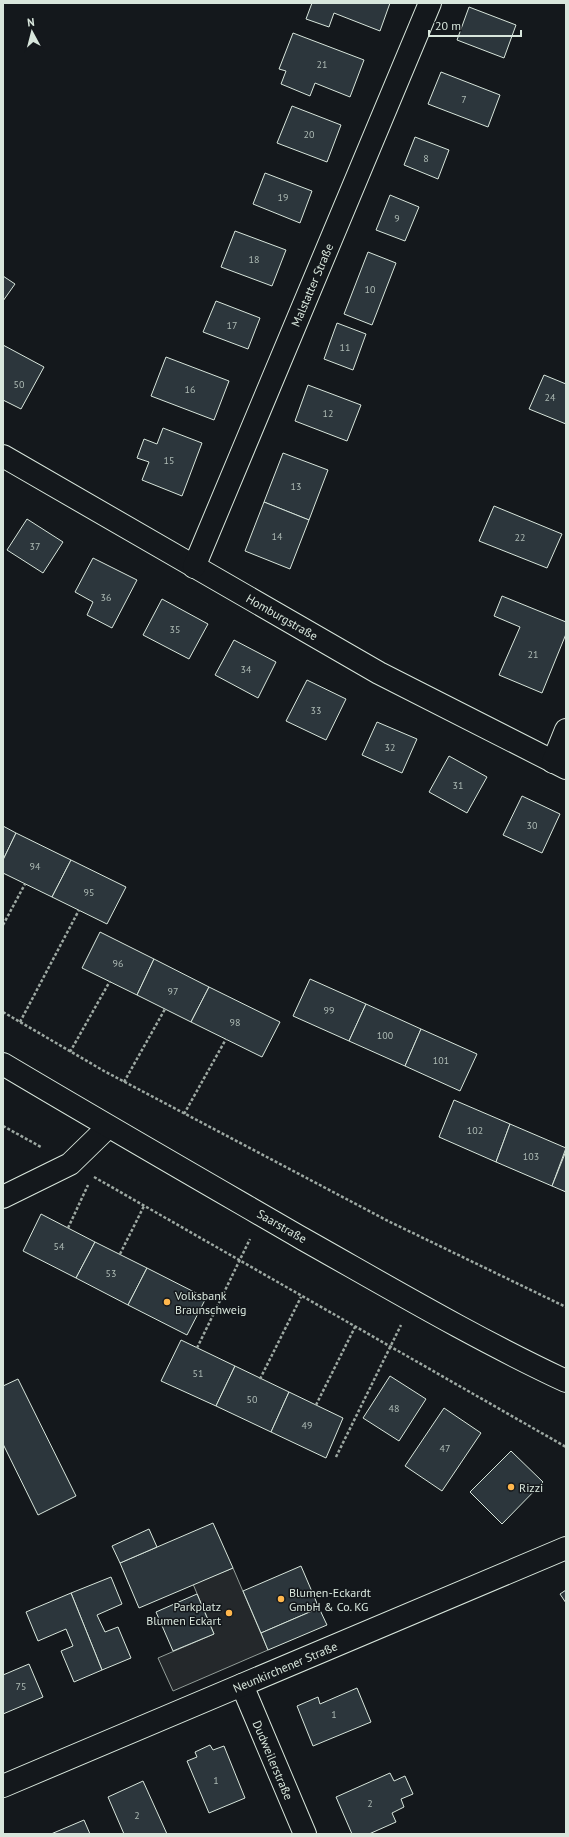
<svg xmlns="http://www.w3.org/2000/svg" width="569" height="1837" font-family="'PT Sans',sans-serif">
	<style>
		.parking { fill: #24282b; stroke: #939e99 }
		.building { fill: #2c363c; stroke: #d8e6dc }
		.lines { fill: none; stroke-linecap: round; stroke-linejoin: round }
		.minor-casing { stroke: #d8e6dc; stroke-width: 24 }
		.tertiary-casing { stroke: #d8e6dc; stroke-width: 24 }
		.path { stroke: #9da8a2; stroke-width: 2.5; stroke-dasharray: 3 2; stroke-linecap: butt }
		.minor { stroke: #14181c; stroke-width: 22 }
		.tertiary { stroke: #14181c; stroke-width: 22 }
		.poi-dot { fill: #ffb74d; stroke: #14181c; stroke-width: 1.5 }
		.labels { text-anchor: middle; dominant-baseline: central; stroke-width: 3; stroke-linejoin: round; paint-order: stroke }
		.number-label { font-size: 10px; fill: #adbab4 }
		.street-label { font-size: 12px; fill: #d8e6dc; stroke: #14181c }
		.poi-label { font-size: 12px; fill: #d8e6dc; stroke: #14181c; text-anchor: start }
	</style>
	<rect width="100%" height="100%" fill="#14181c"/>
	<path class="parking" d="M233,1568L268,1650L173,1691L158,1658L214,1634L193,1584Z"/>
	<g class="building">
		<path d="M312,3H390L380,31L334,13L329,27L306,19Z"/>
		<path d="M469,7L516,25L504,58L457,40Z"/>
		<path d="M293,33L364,60L350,97L315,83L310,96L281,84L286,71L279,69Z"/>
		<path d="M441,72L500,95L488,127L428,104Z"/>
		<path d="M292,106L341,125L327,162L277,143Z"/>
		<path d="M415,137L449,150L438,179L404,165Z"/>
		<path d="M265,173L312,191L300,223L253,204Z"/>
		<path d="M390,195L419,207L405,241L376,230Z"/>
		<path d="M235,231L286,250L272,286L221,267Z"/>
		<path d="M368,252L396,263L372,325L344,314Z"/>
		<path d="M3,276L15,284L3,301Z"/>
		<path d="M216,301L260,318L248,349L203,332Z"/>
		<path d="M337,323L366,334L353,370L324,359Z"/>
		<path d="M3,345L44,367L21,409L3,400Z"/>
		<path d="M166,357L229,381L214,420L151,396Z"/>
		<path d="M544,375L566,384V424L529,409Z"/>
		<path d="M308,385L361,405L347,441L295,421Z"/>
		<path d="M163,428L202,443L182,496L142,480L149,462L137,458L144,439L157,444Z"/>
		<path d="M283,453L328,470L309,520L264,502Z"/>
		<path d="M264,502L309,520L290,569L245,551Z"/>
		<path d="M494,506L562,534L547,568L479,541Z"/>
		<path d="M27,519L63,542L43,573L7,550Z"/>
		<path d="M93,558L137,580L112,628L87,615L93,602L75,592Z"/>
		<path d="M502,596L566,622V634L542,693L499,675L520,627L494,616Z"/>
		<path d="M162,599L208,624L189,659L143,635Z"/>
		<path d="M234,640L276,662L258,698L215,675Z"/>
		<path d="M307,680L346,699L326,740L286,721Z"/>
		<path d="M377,722L417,739L402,773L362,755Z"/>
		<path d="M449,756L487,777L467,813L429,792Z"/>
		<path d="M522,796L560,814L542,853L503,835Z"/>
		<path d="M3,826L16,833L3,860Z"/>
		<path d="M16,833L71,860L52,897L3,873V860Z"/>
		<path d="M71,860L126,887L107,924L52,897Z"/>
		<path d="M100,932L154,959L137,995L82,968Z"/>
		<path d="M154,959L209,987L191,1022L137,995Z"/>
		<path d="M310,979L366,1004L349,1041L293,1016Z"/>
		<path d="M209,987L280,1022L262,1057L191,1022Z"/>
		<path d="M366,1004L421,1029L405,1066L349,1041Z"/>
		<path d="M421,1029L477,1054L460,1091L405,1066Z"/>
		<path d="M454,1100L510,1124L496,1162L439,1137Z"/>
		<path d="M510,1124L566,1148L552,1186L496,1162Z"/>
		<path d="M566,1151V1192L552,1186Z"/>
		<path d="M41,1214L95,1242L76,1278L23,1251Z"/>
		<path d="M95,1242L147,1268L128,1305L76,1278Z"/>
		<path d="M147,1268L206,1298L187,1335L128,1305Z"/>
		<path d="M181,1340L235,1366L216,1406L161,1381Z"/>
		<path d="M235,1366L289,1392L271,1432L216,1406Z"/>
		<path d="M390,1376L426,1399L399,1441L363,1418Z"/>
		<path d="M18,1379L76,1496L38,1515L3,1444V1386Z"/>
		<path d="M289,1392L343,1418L326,1458L271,1432Z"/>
		<path d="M444,1408L481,1433L442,1491L405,1466Z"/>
		<path d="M511,1451L543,1482L502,1524L470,1492Z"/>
		<path d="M213,1523L233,1568L139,1608L120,1563Z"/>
		<path d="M149,1529L157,1547L120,1563L112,1546Z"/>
		<path d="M301,1566L319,1608L261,1633L243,1591Z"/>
		<path d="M111,1577L122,1604L97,1615L105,1632L118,1627L131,1658L102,1670L71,1593Z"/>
		<path d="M566,1590V1603L560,1594Z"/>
		<path d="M71,1593L102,1670L74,1682L61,1651L73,1646L66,1629L38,1641L26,1612Z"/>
		<path d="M197,1594L214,1634L173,1651L156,1612Z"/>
		<path d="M319,1608L327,1625L268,1650L261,1633Z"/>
		<path d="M29,1664L43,1697L3,1714V1675Z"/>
		<path d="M357,1688L371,1722L313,1746L297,1706L318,1697L320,1704Z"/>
		<path d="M210,1745L213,1750L224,1746L245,1798L209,1813L187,1761L197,1757L195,1752Z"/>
		<path d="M390,1773L394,1781L405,1776L413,1794L401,1799L404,1807L392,1813L396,1822L369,1834H352L336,1797Z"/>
		<path d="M143,1781L167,1834H124L108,1797Z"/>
		<path d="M84,1820L90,1834H51Z"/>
	</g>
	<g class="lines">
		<defs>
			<g id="minor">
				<path d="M3,456L379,673L566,768"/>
				<path d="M194,567L430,3"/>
				<path d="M553,762L566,730"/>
				<path d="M3,1197L70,1164L108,1127"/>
				<path d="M242,1685L305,1834"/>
				<path d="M3,1786L566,1548"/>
			</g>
			<path id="tertiary" d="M3,1064C102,1123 203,1181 303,1239C390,1288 476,1339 566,1381"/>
		</defs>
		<use href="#minor" class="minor-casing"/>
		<use href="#tertiary" class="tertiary-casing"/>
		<g class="path">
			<path d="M3,925L25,884"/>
			<path d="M3,1012L104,1071L388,1221L566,1307"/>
			<path d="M20,1022L79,910"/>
			<path d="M70,1052L110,981"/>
			<path d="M124,1082L165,1009"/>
			<path d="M184,1114L226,1039"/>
			<path d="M3,1126L41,1147"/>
			<path d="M94,1177L566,1447"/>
			<path d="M68,1228L88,1185"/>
			<path d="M120,1254L144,1206"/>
			<path d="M197,1348L250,1239"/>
			<path d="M260,1379L301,1297"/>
			<path d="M316,1405L355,1327"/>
			<path d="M336,1457L401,1325"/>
		</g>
		<use href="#minor" class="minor"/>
		<use href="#tertiary" class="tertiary"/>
	</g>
	<g class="poi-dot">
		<circle cx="167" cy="1302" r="4"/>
		<circle cx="511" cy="1487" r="4"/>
		<circle cx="281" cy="1599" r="4"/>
		<circle cx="229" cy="1613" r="4"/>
	</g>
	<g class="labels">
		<g class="number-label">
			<text x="322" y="64">21</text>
			<text x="464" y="99">7</text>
			<text x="309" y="134">20</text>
			<text x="426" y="158">8</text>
			<text x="283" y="197">19</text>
			<text x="397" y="218">9</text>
			<text x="254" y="259">18</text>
			<text x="370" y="289">10</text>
			<text x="232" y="325">17</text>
			<text x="345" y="347">11</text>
			<text x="19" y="384">50</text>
			<text x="190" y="389">16</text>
			<text x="550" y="397">24</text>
			<text x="328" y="413">12</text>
			<text x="169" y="460">15</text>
			<text x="296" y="486">13</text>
			<text x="277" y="536">14</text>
			<text x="520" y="537">22</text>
			<text x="35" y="546">37</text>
			<text x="106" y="597">36</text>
			<text x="175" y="629">35</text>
			<text x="533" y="654">21</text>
			<text x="246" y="669">34</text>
			<text x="316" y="710">33</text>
			<text x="390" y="747">32</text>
			<text x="458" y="785">31</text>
			<text x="532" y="825">30</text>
			<text x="35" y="866">94</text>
			<text x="89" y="892">95</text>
			<text x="118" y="963">96</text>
			<text x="173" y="991">97</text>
			<text x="329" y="1010">99</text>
			<text x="235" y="1022">98</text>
			<text x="385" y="1035">100</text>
			<text x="441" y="1060">101</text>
			<text x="475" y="1130">102</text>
			<text x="531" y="1156">103</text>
			<text x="59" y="1246">54</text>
			<text x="111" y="1273">53</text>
			<text x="198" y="1373">51</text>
			<text x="252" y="1399">50</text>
			<text x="394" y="1408">48</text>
			<text x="307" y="1425">49</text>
			<text x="445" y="1448">47</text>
			<text x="21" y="1686">75</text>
			<text x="334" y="1714">1</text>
			<text x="216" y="1780">1</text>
			<text x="370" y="1803">2</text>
			<text x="137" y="1815">2</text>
		</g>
		<g class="street-label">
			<text transform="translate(312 285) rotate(-67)">Malstatter Straße</text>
			<text transform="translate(282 617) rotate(30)">Homburgstraße</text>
			<text transform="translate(282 1226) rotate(30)">Saarstraße</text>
			<text transform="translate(285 1667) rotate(-23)">Neunkirchener Straße</text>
			<text transform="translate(273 1760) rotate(67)">Dudweilerstraße</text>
		</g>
		<g class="poi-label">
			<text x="175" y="1295">Volksbank<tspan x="175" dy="14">Braunschweig</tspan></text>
			<text x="519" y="1487">Rizzi</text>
			<text x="289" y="1592">Blumen-Eckardt<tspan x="289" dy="14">GmbH &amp; Co. KG</tspan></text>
			<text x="221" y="1606" text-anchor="end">Parkplatz<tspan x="221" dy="14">Blumen Eckart</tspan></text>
		</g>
	</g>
	<rect width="569" height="1837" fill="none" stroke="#d8e6dc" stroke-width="8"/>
	<g transform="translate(32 32) rotate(353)" stroke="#14181c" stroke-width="3" paint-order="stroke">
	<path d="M0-3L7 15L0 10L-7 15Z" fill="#d8e6dc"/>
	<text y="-6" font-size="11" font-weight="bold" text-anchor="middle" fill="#d8e6dc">N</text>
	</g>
	<path d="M429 30v6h92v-6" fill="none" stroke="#d8e6dc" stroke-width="2"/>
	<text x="435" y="30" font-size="12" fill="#d8e6dc" stroke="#14181c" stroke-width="3" paint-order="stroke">20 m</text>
</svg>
